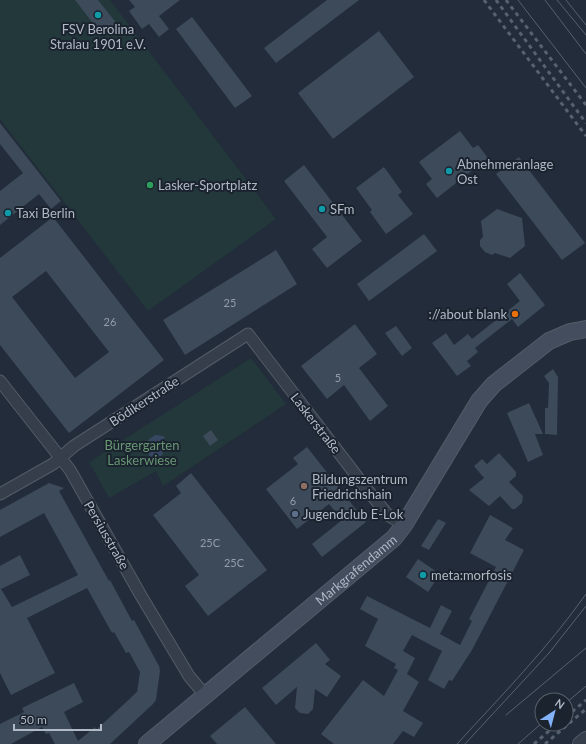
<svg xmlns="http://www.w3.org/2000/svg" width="586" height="744" font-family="Lato,sans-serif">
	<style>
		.green { fill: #23383b }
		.water { fill: #354761 }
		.building { fill: #3d4a59; fill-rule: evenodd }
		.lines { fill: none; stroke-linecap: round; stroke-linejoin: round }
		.minor-casing { stroke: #535c68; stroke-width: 13 }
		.tertiary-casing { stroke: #535c68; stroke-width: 16 }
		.secondary-casing { stroke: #535c68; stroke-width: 18 }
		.minor { stroke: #353e4a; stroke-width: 11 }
		.tertiary { stroke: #353e4a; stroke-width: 14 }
		.secondary { stroke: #434d5d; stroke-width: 16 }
		.tram { stroke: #576271; stroke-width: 1 }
		.rail { stroke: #576271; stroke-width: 3; stroke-dasharray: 4 4; stroke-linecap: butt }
		.culture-dot { fill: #0f9aa8; stroke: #1b232f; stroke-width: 1.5 }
		.leisure-dot { fill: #2e9e5b; stroke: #1b232f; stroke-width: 1.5 }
		.food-dot { fill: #e8710a; stroke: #1b232f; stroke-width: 1.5 }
		.education-dot { fill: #8d6e63; stroke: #1b232f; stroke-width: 1.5 }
		.service-dot { fill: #5c6f8a; stroke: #1b232f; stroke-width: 1.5 }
		.labels { text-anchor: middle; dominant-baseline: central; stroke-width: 4; stroke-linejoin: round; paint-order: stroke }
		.number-label { font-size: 11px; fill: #939dab }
		.poi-label { font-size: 13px; fill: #b0b9c6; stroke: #1b232f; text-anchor: start }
		.street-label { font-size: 13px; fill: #b0b9c6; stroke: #1b232f }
		.park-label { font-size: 13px; fill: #679772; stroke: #1b232f }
	</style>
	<rect width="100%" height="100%" fill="#222c3a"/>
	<g class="green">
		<path d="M0,0H110L276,219L148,311L0,119Z"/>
		<path d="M251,358L286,404L163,486L156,471L109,498L89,462Z"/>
	</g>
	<path class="water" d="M155,435L164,436L166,446L161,457L150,458L147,449L148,440Z"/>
	<g class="building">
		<path d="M75,0H98L117,24L102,35Z"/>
		<path d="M129,0H180L159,16L169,29L159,37L149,24L142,29L129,11L135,7Z"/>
		<path d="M327,0H359L276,63L264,48Z"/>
		<path d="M192,17L252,96L235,108L176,29Z"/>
		<path d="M379,31L414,77L333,139L298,93Z"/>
		<path d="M0,123L61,201L51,209L39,194L0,225V191L23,173L0,144Z"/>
		<path d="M460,131L473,148L478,145L488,158L437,198L426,184L432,179L419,162Z"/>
		<path d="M519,157L585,243L562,260L496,174Z"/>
		<path d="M304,165L362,241L327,268L312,249L327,237L284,181Z"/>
		<path d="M384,167L402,192L398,195L413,214L386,234L370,212L372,210L356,188Z"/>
		<path d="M497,209L522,218L525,246L510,258L495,253L492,255L485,252L480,246V240L483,237L481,221Z"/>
		<path d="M53,217L164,360L69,433L0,345V258ZM46,271L109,352L75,378L12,297Z"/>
		<path d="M424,234L437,251L369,301L357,284Z"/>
		<path d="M276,250L297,284L185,355L163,320Z"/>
		<path d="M520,273L545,305L518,327L512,319L475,348L478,352L467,361L471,366L457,376L432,343L446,333L454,345L468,334L472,339L520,301L507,284Z"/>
		<path d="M355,324L377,354L359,368L388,406L370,421L344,385L327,399L301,366Z"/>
		<path d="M396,326L412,348L402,356L385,333Z"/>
		<path d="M553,369L558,377L557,435L545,434V408H548L549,383L544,376Z"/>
		<path d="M529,403L543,434H535L543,455L528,462L507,413Z"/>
		<path d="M211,430L218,440L210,446L203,436Z"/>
		<path d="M307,447L366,522L322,557L312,544L342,520L329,504L297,529L266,489L298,464L293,458Z"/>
		<path d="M499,453L516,472V476L509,482L523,496L522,503L515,509H512L500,496L489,506L469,490L484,478L474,466L482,459L487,464Z"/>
		<path d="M191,473L267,570L208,616L185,586L199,575L153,515L181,493L176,486Z"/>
		<path d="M49,483L64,488L59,491L109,581L110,580L132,621L134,620L159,666L160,671L156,700L153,704L110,744H55L49,733L46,734L42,727L11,744H0V724L24,712L22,708L74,683L83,702L64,712L78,741L95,727L96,730L137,692L140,672L129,652L126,653L114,632L112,633L87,588L27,618L55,673L11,695L0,673V566L20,555L30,575L1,589L12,607L78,575L44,513L0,537V510Z"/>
		<path d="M490,515L513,528L505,540L524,550L472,650L452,681L449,680L444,689L428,680L442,651L412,635L403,651L415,658L407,674L419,682L403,711L423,723L414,737L403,731L393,744H334L321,734L363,680L384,696L398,670L394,668L396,664L365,646L378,619L360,609L367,596L430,628L441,605L452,611L440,634L460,645L472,621L469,619L496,567L470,553Z"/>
		<path d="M438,519L446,523L429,550L421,546Z"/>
		<path d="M418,559L440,574L428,592L406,577Z"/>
		<path d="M316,643L330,660L325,664L341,676L327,697L315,689L313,709L308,714L300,713L295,708L297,687L276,705L262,688Z"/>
		<path d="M245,707L276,744H217L210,736Z"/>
	</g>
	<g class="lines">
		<defs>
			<g id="minor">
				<path d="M0,381L70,470L140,594L189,676L205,695"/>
				<path d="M0,494L53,464L74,446L248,334L369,492L388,515L404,525"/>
			</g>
			<path id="tertiary" d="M580,744L586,739"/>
			<g id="secondary">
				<path id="s1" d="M147,744L394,538L404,525L479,401L494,384L549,341L570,332L586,329"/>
			</g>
		</defs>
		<use href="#minor" class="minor-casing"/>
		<use href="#tertiary" class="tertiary-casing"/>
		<use href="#secondary" class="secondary-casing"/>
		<use href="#minor" class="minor"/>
		<use href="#tertiary" class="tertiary"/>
		<use href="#secondary" class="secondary"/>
		<g class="tram">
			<path d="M518,0L586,88"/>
			<path d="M545,0L586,54"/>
			<path d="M557,0L586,35"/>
			<path d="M566,0L586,25"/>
			<path d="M566,703L586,686"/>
			<path d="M506,715L586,648"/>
			<path d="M457,744C501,696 548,648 586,594"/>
			<path d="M465,744L549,653L586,606"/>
			<path d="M518,744L542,723"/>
		</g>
		<g class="rail">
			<path d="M484,0L586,136"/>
			<path d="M496,0L586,123"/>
			<path d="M506,0L586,105"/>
			<path d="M566,717L586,700"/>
			<path d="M534,744L557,724"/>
			<path d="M545,744L586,709"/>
		</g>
	</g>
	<g class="culture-dot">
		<circle cx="98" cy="15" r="4"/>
		<circle cx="449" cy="171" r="4"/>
		<circle cx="322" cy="209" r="4"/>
		<circle cx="8" cy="213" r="4"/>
		<circle cx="423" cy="575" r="4"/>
	</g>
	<circle class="leisure-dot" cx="150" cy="185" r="4"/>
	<circle class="food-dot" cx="515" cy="314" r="4"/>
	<circle class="education-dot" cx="304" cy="486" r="4"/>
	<circle class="service-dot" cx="295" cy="514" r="4"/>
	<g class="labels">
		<g class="number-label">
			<text x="230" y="302">25</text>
			<text x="110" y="321">26</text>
			<text x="338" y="377">5</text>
			<text x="293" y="500">6</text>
			<text x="210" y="542">25C</text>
			<text x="234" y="562">25C</text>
		</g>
		<g class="poi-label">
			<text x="98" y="29" text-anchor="middle">FSV Berolina<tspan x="98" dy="15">Stralau 1901 e.V.</tspan></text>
			<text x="457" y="164">Abnehmeranlage<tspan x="457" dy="15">Ost</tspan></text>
			<text x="158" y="185">Lasker-Sportplatz</text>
			<text x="330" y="209">SFm</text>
			<text x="16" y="213">Taxi Berlin</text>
			<text x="507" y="314" text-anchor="end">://about blank</text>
			<text x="312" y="479">Bildungszentrum<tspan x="312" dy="15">Friedrichshain</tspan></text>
			<text x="303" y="514">Jugendclub E-Lok</text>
			<text x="431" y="575">meta:morfosis</text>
		</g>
		<g class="street-label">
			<text transform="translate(144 401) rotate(-33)">Bödikerstraße</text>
			<text transform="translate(316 423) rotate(52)">Laskerstraße</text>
			<text transform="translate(107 535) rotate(60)">Persiusstraße</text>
			<text stroke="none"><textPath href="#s1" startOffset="272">Markgrafendamm</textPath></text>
		</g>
		<g class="park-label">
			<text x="142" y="445">Bürgergarten<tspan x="142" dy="15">Laskerwiese</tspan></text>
		</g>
	</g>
	<g transform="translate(554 712) rotate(36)"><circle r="19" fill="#1b232f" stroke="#575f6b"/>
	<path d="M0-3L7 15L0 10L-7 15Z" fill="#84b2f8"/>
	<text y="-6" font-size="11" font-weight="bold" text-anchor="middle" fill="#b0b9c6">N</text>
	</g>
	<path d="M14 724v6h87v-6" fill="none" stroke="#b0b9c6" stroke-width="2"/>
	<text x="20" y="724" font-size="12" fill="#b0b9c6" stroke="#1b232f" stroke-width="3" paint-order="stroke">50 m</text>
</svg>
